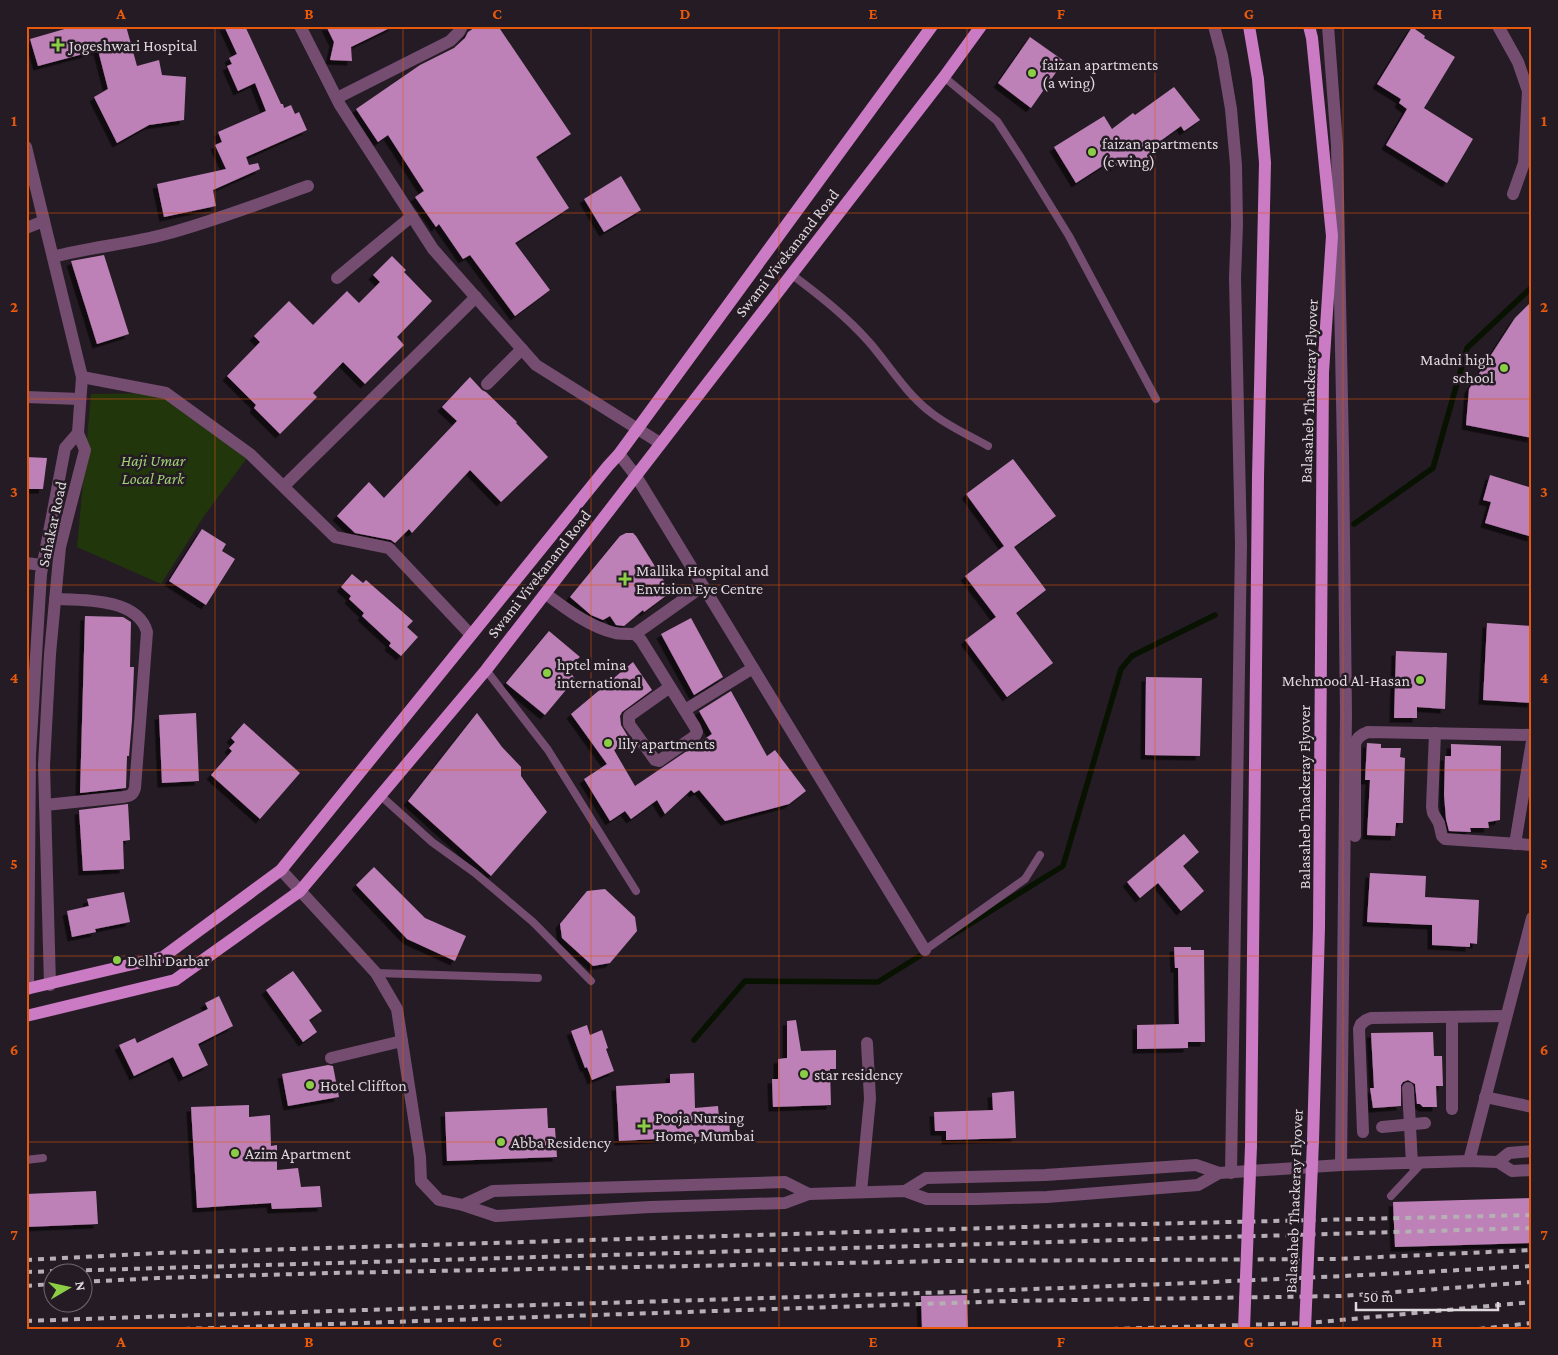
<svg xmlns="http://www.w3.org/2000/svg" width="1558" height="1355" font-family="'Crimson Pro',serif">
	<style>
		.green { fill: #21360b }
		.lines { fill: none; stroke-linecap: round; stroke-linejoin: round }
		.stream { stroke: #081201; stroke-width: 5.5 }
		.building { fill: #bd81b7; filter: url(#shadow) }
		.service { stroke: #744d71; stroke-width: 8 }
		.minor { stroke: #744d71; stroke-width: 12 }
		.tertiary { stroke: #744d71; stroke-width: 12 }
		.primary { stroke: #cb7ac4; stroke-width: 12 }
		.rail { stroke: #b6afb5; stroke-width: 4; stroke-dasharray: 6 6; stroke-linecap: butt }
		.primary-bridge { stroke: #cb7ac4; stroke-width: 12 }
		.grid { fill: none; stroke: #e8590c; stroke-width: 1; stroke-opacity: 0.55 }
		.poi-dot { fill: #8bce46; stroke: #251b24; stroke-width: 2 }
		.labels { text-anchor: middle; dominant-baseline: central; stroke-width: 5; stroke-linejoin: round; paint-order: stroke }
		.poi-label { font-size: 16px; fill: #dfd9de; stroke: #251b24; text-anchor: start }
		.street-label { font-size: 16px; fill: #dfd9de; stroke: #251b24 }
		.park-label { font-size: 16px; font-style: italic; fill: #9fd174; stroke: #251b24 }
		.neatline { fill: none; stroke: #e8590c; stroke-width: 2 }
		.grid-label { font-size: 16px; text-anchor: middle; font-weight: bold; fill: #e8590c }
	</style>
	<defs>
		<filter id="shadow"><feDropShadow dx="-4.5" dy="4.5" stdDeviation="0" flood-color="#0009"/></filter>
	</defs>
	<rect width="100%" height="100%" fill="#251b24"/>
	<path class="green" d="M166,393L250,454L204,516L161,584L77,547L91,394Z"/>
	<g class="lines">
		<g class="stream">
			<path d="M1354,524L1433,468L1467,348L1532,287"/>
			<path d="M949,937L1063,866L1121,669L1132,656L1215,615"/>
			<path d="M694,1040L745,981L878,982L926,952"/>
		</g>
	</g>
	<g class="building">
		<path d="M75,26H126L137,66L159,60L162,75L186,77L184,120L149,125L117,143L94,97L108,89L98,50L38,66L30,39Z"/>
		<path d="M224,26H245L281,104H283L284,108L291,105L295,114L299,112L307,130L246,157L249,165L258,163L260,169L213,190L216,206L164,217L157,184L226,169L215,145L222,142L218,132L266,111L255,83L238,91L227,66L232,64L229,58L237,54Z"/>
		<path d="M326,26H394L351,47L352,61L330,60L334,42Z"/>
		<path d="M477,26H498L571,134L536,157L569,208L515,243L550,290L515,316L470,255L463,259L439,224L436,227L415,197L424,191L388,135L378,142L356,109L420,65L454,48L465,38L468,32Z"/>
		<path d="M1412,27L1425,36L1424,38L1455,57L1424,108L1473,139L1447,183L1386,145L1407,109L1399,103L1401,99L1377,84Z"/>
		<path d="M1030,37L1064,61L1031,108L998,83Z"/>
		<path d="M1174,87L1200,120L1184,131L1181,126L1152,147L1156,152L1140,163L1134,154L1111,169L1107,163L1076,183L1054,147L1104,116L1112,129L1133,113L1135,115Z"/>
		<path d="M621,176L641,210L604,232L584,199Z"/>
		<path d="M104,255L129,334L97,344L71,261Z"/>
		<path d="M392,256L406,270L404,272L432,301L397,337L404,345L365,384L343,362L313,393L317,397L280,434L254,408L256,405L227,376L260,342L254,336L289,301L313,325L347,291L359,303L380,282L373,275Z"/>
		<path d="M1532,301V438L1466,425L1469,389L1515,318Z"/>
		<path d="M470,377L482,390L486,392L517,422L516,423L548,457L501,502L470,470L412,533L409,529L395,543L391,540L355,533L337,516L369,482L384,498L457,421L442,407Z"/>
		<path d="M26,457L47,458L43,489H26Z"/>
		<path d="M1013,459L1056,516L1014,547L1046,590L1016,613L1053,663L1007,697L965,640L996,617L965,576L1004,546L966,494Z"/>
		<path d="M1490,475L1532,488V537L1485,523L1491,502L1483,500Z"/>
		<path d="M202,529L226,544L222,551L235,559L206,605L169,581Z"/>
		<path d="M626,533H633L636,536L671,592L644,612L643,610L624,626L616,625L610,616L603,620L591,615L570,597L620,536Z"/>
		<path d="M352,574L363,583L366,580L413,621L407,627L418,637L401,656L389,646L391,643L362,616L364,613L349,599L351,596L341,587Z"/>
		<path d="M85,616L123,617L131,622L130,667H134L132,720L129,756H127L126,788L80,793Z"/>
		<path d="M691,618L723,677L694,695L661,634Z"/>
		<path d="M1487,623L1532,626V703L1483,700Z"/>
		<path d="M549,631L580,657L567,667L575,679L545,715L506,683Z"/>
		<path d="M1396,651L1447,653L1445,709L1417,707V718H1394Z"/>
		<path d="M633,662L652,690L622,712L620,716L621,725L630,740L614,750L635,786L712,734L699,711L731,691L767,756L775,750L806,791L789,804L725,821L699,790L694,793L691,790L665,814L657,800L631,819L625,811L610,821L584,779L607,764L571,714Z"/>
		<path d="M1146,677L1202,678L1200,756L1145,755Z"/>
		<path d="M196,713L199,781L162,783L159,715Z"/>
		<path d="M477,713L502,747L521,767V776L547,812L491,876L408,801Z"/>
		<path d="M244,723L300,773L260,819L211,775L232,751L229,748L235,742L231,738Z"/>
		<path d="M1367,743L1381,744V748H1401L1400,757L1405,758L1403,823H1396L1395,836L1367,835L1370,780H1365Z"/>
		<path d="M1451,744L1501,746L1500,820L1488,822L1489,828H1470L1471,832L1449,831L1446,819L1444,795L1445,756H1451Z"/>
		<path d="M128,804L130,840L123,841L124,869L83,871L79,810Z"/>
		<path d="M1184,834L1199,852L1183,866L1204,891L1181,911L1158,883L1140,898L1127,882Z"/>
		<path d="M374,867L425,918L466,936L455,961L407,939L356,885Z"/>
		<path d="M1370,873L1426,876L1425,897L1479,900L1477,944L1470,943V947L1432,945V925L1367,922Z"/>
		<path d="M605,889L635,917L637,931L610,963L593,966L562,938L560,924L587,891Z"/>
		<path d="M124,892L130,922L95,929L96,932L72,937L67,911L89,906L87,899Z"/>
		<path d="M1174,947H1191V950H1204L1205,1042H1188V1048L1137,1049V1025L1179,1024L1178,968H1175Z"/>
		<path d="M293,971L322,1011L309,1020L317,1032L303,1042L266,990Z"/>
		<path d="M219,996L233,1026L198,1044L208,1065L183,1077L173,1057L134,1076L119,1045L135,1038L137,1043L208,1009L205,1003Z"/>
		<path d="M796,1020L801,1051L836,1050V1069H830L831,1105L773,1107L772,1079H778V1059L787,1058V1021Z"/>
		<path d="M587,1025L590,1035L602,1030L608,1048L606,1049L614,1071L592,1080L587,1067L585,1068L571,1031Z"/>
		<path d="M1433,1032L1434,1056H1442L1443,1086H1436L1437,1107H1423L1420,1104H1417L1415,1084L1408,1080L1403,1082L1401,1085V1106L1373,1108L1370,1088H1374L1371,1033Z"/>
		<path d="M328,1065L333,1066L339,1097L288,1106L282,1074Z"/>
		<path d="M694,1073L695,1108L718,1106L719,1118H729L730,1135L619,1141L616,1086L670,1083V1074Z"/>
		<path d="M1014,1091L1016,1138L946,1140V1131H935L934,1112L993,1110L992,1093Z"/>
		<path d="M249,1105V1117L270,1115L271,1146L277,1145V1170L298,1168L301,1187L320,1186L322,1207L272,1209L271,1203L197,1208L191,1107Z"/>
		<path d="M547,1108L548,1128H555L557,1157L447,1161L445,1112Z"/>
		<path d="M96,1191L98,1224L26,1227V1194Z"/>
		<path d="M1532,1198V1243L1395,1247L1393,1202Z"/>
		<path d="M967,1295L968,1329H922L921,1296Z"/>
	</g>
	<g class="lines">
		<g class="service">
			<path d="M944,77L997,121L1021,158L1069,236L1156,399"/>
			<path d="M791,274C819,295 846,316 869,342C889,365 905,392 929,411C947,426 969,435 988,446"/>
			<path d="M486,670L548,750L636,891"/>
			<path d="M380,795L432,842L475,873L533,922L591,981"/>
			<path d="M925,950L1025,879L1040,855"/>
			<path d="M376,973L538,978"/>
			<path d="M26,1160L43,1158"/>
			<path d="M1391,1196L1421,1164"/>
		</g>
		<g class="minor">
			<path d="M300,26L340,105L433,249L536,365L660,443"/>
			<path d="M1498,26L1518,62L1528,91L1524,163L1513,194"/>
			<path d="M337,98L450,41L459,32L462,26"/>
			<path d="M26,228L44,221"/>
			<path d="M53,257C90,247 129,244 166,234C214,221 261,203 308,186"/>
			<path d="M337,278L412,216"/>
			<path d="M82,377L166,393L250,454L335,537L389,548L471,635"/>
			<path d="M487,384L522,349"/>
			<path d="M26,397L80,399"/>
			<path d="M619,454L636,476L925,950"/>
			<path d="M284,486L476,297"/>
			<path d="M26,563L42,565"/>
			<path d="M546,594C566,609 590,627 615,633C621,634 628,634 635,634L641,640L695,727L697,732L695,736L659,761L655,760L629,724V716L670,687"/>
			<path d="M635,634L703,586"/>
			<path d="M685,710L753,668"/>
			<path d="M1435,733L1432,807L1433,813L1439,823L1442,836L1445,839L1532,845"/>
			<path d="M45,805L123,797C130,796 133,795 135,788L147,632C138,598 83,600 55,599"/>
			<path d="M1355,836V744C1357,737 1362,734 1368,732L1532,735"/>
			<path d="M1515,844L1532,741"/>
			<path d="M331,1058L402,1041"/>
			<path d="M1408,1088L1412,1164"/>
			<path d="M1485,1097L1532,1107"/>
			<path d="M1452,1109V1017"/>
			<path d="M1382,1127L1425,1123"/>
			<path d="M1363,1132L1359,1029L1361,1024L1366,1020L1371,1018L1506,1016"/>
			<path d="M1469,1161L1532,918"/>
			<path d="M861,1192L870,1099L867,1043"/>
		</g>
		<g class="tertiary">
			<path d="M1214,26L1222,56L1231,109L1236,165L1237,225L1235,278L1241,544L1231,1173"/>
			<path d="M1328,26L1337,146L1343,450L1346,713L1341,1165"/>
			<path d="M26,147L82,377L78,433L85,450L60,547L50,654L44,765L50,985"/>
			<path d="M281,870L376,973L397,1009L420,1157L421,1181L439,1200L463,1205L496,1216L650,1207L785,1203L809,1194L905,1191L927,1199H976L1047,1197L1198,1185L1219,1173"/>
			<path d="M28,989L30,754L41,574L65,448L78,433"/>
			<path d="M1498,1162L1509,1153L1532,1151"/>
			<path d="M905,1191L926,1178L1045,1175L1196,1165L1219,1173L1341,1165L1469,1161L1498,1162L1512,1171L1532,1170"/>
			<path d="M463,1205L493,1191L785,1182L809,1194"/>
		</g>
		<g class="primary">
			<path d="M1249,26L1258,79L1265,163L1258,477L1251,1146"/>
			<path d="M1309,26L1312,38L1332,236L1323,372L1319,928L1313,1141"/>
			<path d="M26,989L163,957L281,870L608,466L619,454L932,26"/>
			<path d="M26,1016L175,980L300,891L486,670L944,77L981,26"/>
		</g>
		<g class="rail">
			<path d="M26,1260L159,1253L1057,1226L1532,1215"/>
			<path d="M26,1272L1532,1228"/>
			<path d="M82,1282L158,1278L332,1273L944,1261L1337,1259L1532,1250"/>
			<path d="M26,1286L52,1284"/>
			<path d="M26,1321C528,1303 1030,1295 1532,1266"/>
			<path d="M184,1329L1010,1301L1341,1296L1532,1282"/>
			<path d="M1112,1329L1309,1323L1532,1302"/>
			<path d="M1479,1329L1532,1323"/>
		</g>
		<g class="primary-bridge">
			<path d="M1244,1329L1251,1146"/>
			<path d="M1305,1329L1313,1141"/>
		</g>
	</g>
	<path class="grid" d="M215,26V1329M403,26V1329M591,26V1329M779,26V1329M967,26V1329M1155,26V1329M1343,26V1329M26,213H1532M26,399H1532M26,585H1532M26,770H1532M26,956H1532M26,1142H1532"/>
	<g class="poi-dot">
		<path d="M55.5 37.5h5v5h5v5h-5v5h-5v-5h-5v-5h5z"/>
		<circle cx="1032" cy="73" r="5"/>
		<circle cx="1092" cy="152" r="5"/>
		<circle cx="1504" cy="368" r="5"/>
		<path d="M622.5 571.5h5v5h5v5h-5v5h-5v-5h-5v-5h5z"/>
		<circle cx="547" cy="673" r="5"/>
		<circle cx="1420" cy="680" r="5"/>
		<circle cx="608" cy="743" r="5"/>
		<circle cx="117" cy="960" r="5"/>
		<circle cx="804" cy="1074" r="5"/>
		<circle cx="310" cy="1085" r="5"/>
		<path d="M641.5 1118.5h5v5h5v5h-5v5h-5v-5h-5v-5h5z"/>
		<circle cx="501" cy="1142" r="5"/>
		<circle cx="235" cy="1153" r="5"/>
	</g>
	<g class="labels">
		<g class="poi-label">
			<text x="69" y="45">Jogeshwari Hospital</text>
			<text x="1042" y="64">faizan apartments<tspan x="1042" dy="18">(a wing)</tspan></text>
			<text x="1102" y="143">faizan apartments<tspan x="1102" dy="18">(c wing)</tspan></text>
			<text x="1494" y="359" text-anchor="end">Madni high<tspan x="1494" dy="18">school</tspan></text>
			<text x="636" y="570">Mallika Hospital and<tspan x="636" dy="18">Envision Eye Centre</tspan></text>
			<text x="557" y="664">hptel mina<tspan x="557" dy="18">international</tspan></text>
			<text x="1410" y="680" text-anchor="end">Mehmood Al-Hasan</text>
			<text x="618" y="743">lily apartments</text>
			<text x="127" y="960">Delhi Darbar</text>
			<text x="814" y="1074">star residency</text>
			<text x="320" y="1085">Hotel Cliffton</text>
			<text x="655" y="1117">Pooja Nursing<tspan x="655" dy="18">Home, Mumbai</tspan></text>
			<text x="511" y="1142">Abba Residency</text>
			<text x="245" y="1153">Azim Apartment</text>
		</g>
		<g class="street-label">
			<text transform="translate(787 253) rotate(-52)">Swami Vivekanand Road</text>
			<text transform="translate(1309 391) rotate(-88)">Balasaheb Thackeray Flyover</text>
			<text transform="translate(52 524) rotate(-78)">Sahakar Road</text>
			<text transform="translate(539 574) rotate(-52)">Swami Vivekanand Road</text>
			<text transform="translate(1304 797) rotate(-90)">Balasaheb Thackeray Flyover</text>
			<text transform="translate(1294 1201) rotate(-88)">Balasaheb Thackeray Flyover</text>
		</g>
		<g class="park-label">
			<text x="153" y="460">Haji Umar<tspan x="153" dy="18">Local Park</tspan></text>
		</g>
	</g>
	<rect width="1558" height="1355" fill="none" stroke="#251b24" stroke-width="55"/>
	<g transform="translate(68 1288) rotate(81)"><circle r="24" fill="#251b24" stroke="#6f676e"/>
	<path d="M0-4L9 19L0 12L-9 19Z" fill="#8bce46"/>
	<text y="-8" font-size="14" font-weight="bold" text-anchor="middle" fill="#dfd9de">N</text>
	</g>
	<path d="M1356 1302v8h142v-8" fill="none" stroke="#dfd9de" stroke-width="2.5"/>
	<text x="1363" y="1302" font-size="15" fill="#dfd9de" stroke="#251b24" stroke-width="4" paint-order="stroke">50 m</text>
	<rect x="28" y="28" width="1502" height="1300" class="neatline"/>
	<g class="grid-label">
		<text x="121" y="19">A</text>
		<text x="309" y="19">B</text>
		<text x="497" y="19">C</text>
		<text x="685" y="19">D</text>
		<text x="873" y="19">E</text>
		<text x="1061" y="19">F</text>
		<text x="1249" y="19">G</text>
		<text x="1437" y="19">H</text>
		<text x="14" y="126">1</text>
		<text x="1544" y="126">1</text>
		<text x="14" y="312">2</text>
		<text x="1544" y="312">2</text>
		<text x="14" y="497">3</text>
		<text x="1544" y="497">3</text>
		<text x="14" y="683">4</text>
		<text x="1544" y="683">4</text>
		<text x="14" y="869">5</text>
		<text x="1544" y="869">5</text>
		<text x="14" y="1055">6</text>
		<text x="1544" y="1055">6</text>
		<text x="14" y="1240">7</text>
		<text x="1544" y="1240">7</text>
		<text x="121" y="1347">A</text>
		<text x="309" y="1347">B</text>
		<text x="497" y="1347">C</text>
		<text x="685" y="1347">D</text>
		<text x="873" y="1347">E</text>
		<text x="1061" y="1347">F</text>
		<text x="1249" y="1347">G</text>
		<text x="1437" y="1347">H</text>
	</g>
</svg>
